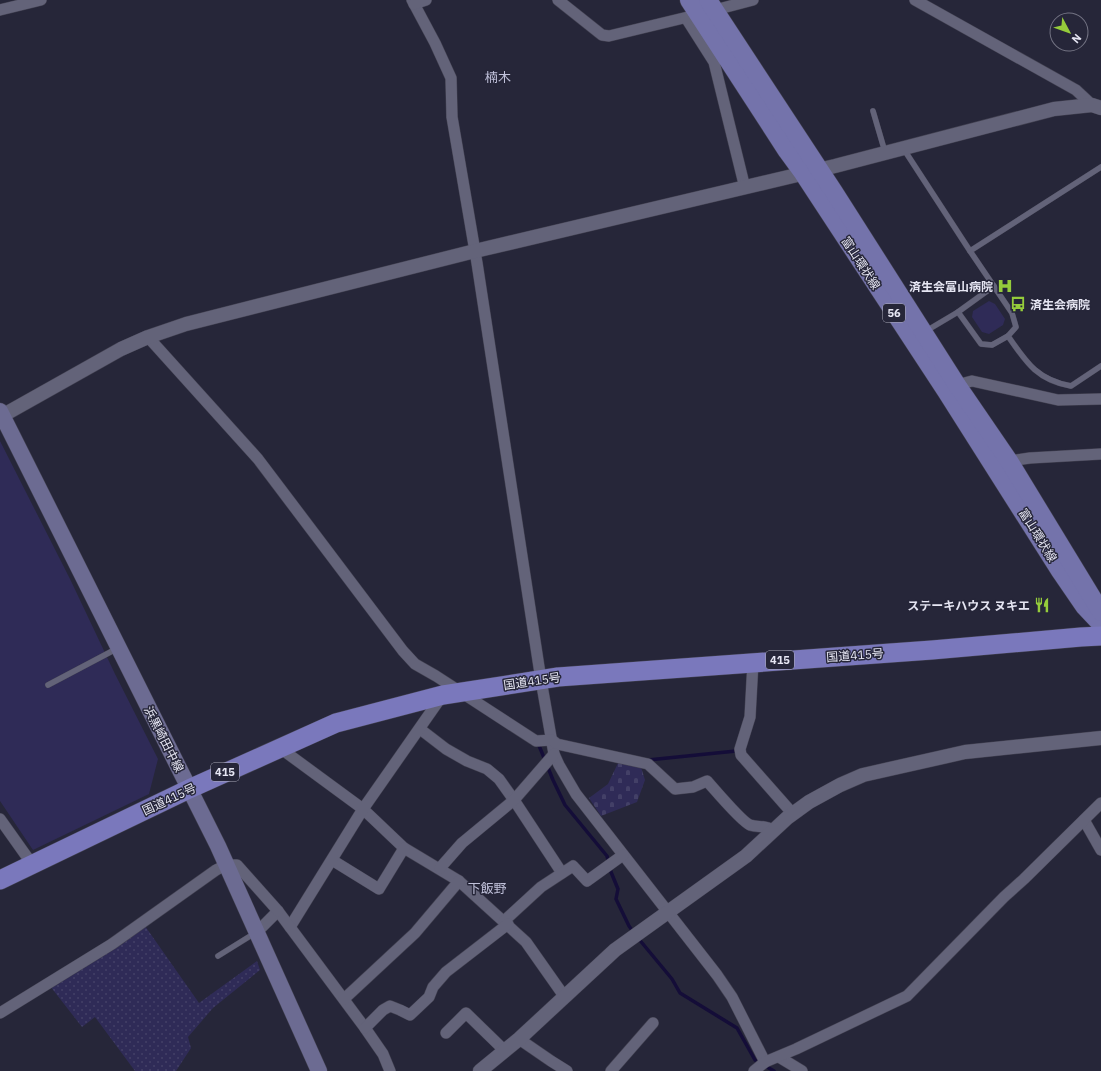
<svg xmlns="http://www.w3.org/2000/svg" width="1101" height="1071" font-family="'IBM Plex Sans','Noto Sans JP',sans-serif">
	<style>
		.green { fill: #2f2b57 }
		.cemetery { fill: url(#cemetery-stones) }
		.garden { fill: url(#garden-dots) }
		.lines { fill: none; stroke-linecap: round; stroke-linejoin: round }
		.stream { stroke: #140d38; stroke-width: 3.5 }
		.service-casing { stroke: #434252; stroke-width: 6 }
		.minor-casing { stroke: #434252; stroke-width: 12 }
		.tertiary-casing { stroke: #434252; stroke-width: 15 }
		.secondary-casing { stroke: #434252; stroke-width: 17 }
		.primary-casing { stroke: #434252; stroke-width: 19 }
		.trunk-casing { stroke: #434252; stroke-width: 20 }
		.service { stroke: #636379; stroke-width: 5.5 }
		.minor { stroke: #636379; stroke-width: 11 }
		.tertiary { stroke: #636379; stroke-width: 14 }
		.secondary { stroke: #6c6b92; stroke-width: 16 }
		.primary { stroke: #7473ab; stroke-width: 18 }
		.trunk { stroke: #7a78bc; stroke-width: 19 }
		.labels { text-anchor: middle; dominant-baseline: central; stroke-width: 3; stroke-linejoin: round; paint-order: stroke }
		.shield { fill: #262639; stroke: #acacbb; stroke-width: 1 }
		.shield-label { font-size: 11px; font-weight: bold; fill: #e6e6f3 }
		.street-label { font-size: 12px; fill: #e6e6f3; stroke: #262639 }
		.poi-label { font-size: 12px; font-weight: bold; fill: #e6e6f3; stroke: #262639; text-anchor: end }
		.neighbourhood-label { font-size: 13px; fill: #c0c1da; stroke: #262639 }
	</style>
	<defs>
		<pattern id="cemetery-stones" width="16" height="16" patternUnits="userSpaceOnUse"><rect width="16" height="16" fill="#2f2b57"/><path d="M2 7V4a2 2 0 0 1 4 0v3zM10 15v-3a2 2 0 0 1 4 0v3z" fill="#434067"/></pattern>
		<pattern id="garden-dots" width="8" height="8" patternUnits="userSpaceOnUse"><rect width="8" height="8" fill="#2f2b57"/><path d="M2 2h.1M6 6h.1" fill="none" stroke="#434067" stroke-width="1.8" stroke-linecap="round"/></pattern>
	</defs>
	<rect width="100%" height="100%" fill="#262639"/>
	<g class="green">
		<path d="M989,301L995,304L1005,319L1003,325L989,334L982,332L972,317L973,311Z"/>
		<path d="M0,441L70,579L115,674L158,759L149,794L33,850L0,801Z"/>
	</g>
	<path class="cemetery" d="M619,761L640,764L645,780L637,802L601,816L589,798L608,784Z"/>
	<path class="garden" d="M145,926L199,1003L257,961L260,970L213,1008L188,1037L191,1048L176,1071H135L95,1017L82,1027L50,986Z"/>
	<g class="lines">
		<g class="stream">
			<path d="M538,743L553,780L565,805L607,856L611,872L618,889L616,899L629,926L634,933"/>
			<path d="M648,760L736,751"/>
			<path d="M638,938L672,979L680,993L737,1028L755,1060L774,1071"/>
		</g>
		<defs>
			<g id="service">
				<path d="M873,111L885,152"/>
				<path d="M903,148L970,251"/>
				<path d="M1101,167L970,251L1012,313L1016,327L1008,336C1026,362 1037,380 1071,386L1101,366"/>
				<path d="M994,286L958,312L981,344L992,345L1008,336"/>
				<path d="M926,331L958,312"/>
				<path d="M48,685L118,648"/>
				<path d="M218,956L255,933"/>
			</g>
			<g id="minor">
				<path d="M412,0L435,43L451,78L452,117L477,263L541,680L554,754L559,765L576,794L717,975L732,997L765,1062"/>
				<path d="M558,0L602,35L609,36L692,16"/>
				<path d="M915,0L1076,90L1092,105"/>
				<path d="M414,4L426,0"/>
				<path d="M0,10L41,0"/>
				<path d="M715,10L753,0"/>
				<path d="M686,18L714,62L745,188"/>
				<path d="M148,337L258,459L403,651L415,664L436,676L536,741L552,740L557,744L648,764L675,789L693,787L707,781C715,790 742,822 750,825C759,828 764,824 774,831"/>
				<path d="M954,387L957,385L972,381L1058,400L1101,399"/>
				<path d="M1009,461L1030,458L1101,454"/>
				<path d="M753,662L750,717L740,749L741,755L793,814"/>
				<path d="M420,729L446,749L467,761L487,769L499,779L514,800L562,873"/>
				<path d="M280,748L363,809L404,848L459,881L526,942L564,996"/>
				<path d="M0,819L32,864"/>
				<path d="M1084,820L1101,850"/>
				<path d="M332,860L379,889L404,848"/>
				<path d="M440,868L462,843L514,800L554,754"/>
				<path d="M504,921L541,887L573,866L587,881L623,855"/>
				<path d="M290,927L363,809L442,696"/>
				<path d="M257,932L278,911L365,1028L383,1054L390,1071"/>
				<path d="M344,999L415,933L459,881"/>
				<path d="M0,1013L112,944L216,870L226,865H237L278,911"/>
				<path d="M365,1028L383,1010L390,1006L400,1010L410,1015L429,997L433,987L446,972L508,924"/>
				<path d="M446,1033L466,1013L505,1051"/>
				<path d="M519,1039L551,1061L567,1071"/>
				<path d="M779,1057L802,1071"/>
				<path d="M611,1071L653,1023"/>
				<path d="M754,1071L765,1062L796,1049L907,996L1004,897L1024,879L1101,803"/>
			</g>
			<g id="tertiary">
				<path d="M0,417L121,349L148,337L186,324L475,251L835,166L1054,109L1092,105L1101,108"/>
				<path d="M480,1071L519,1039L615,950L746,856L787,818L809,802L840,785L863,775L965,752L1101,738"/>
			</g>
			<path id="secondary" d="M0,411L218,846L319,1071"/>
			<g id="primary">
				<path d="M689,0L787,151L803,173L946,391L1060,571L1084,606L1101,624"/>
				<path d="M708,0L834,192L957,385L1009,461L1101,612"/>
			</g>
			<path id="trunk" d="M0,880L189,789L336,723L443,695L558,677L932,650L1081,637L1101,636"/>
		</defs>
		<use href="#service" class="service-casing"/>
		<use href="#minor" class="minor-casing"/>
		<use href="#tertiary" class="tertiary-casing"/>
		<use href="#secondary" class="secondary-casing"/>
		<use href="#primary" class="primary-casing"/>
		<use href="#trunk" class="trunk-casing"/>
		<use href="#service" class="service"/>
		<use href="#minor" class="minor"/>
		<use href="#tertiary" class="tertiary"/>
		<use href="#secondary" class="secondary"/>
		<use href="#primary" class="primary"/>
		<use href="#trunk" class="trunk"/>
	</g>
	<defs>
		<symbol id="hospital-bare" viewBox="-9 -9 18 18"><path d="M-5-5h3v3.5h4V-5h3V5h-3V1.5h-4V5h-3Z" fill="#95cc3b" stroke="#262639" stroke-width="2.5" paint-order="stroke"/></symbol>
		<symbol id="bus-bare" viewBox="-9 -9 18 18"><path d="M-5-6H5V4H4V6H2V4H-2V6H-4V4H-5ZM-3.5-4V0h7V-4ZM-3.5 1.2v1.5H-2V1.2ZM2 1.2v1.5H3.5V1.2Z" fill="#95cc3b" stroke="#262639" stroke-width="2.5" paint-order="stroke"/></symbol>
		<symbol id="restaurant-bare" viewBox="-9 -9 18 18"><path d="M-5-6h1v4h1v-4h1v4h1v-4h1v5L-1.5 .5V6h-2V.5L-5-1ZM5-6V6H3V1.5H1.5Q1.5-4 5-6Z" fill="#95cc3b" stroke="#262639" stroke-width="2.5" paint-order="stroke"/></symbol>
	</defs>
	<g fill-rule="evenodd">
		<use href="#hospital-bare" x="994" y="275" width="22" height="22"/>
		<use href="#bus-bare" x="1007" y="293" width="22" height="22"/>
		<use href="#restaurant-bare" x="1031" y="594" width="22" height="22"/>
	</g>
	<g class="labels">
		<g class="shield">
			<rect x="883" y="304" width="22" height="18" rx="3"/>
			<rect x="766" y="651" width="28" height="18" rx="3"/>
			<rect x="211" y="763" width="28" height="18" rx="3"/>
		</g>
		<g class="shield-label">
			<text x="894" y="313">56</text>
			<text x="780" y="660">415</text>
			<text x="225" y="772">415</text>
		</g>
		<g class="street-label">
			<text transform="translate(861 263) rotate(57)">富山環状線</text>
			<text transform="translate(1038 535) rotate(58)">富山環状線</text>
			<text transform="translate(855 655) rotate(-4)">国道415号</text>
			<text transform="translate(532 681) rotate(-8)">国道415号</text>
			<text transform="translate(164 739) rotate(63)">浜黒崎田中線</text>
			<text transform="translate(169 799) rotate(-25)">国道415号</text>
		</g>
		<g class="poi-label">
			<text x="993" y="286">済生会富山病院</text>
			<text x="1030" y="304" text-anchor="start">済生会病院</text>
			<text x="1030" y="605">ステーキハウス ヌキエ</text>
		</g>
		<g class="neighbourhood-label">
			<text x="498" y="77">楠木</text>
			<text x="487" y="888">下飯野</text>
		</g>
	</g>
	<g transform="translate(1069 32) rotate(131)"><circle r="19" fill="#262639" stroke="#737383"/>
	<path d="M0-3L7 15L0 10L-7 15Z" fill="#95cc3b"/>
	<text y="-6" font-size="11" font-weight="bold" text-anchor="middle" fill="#e6e6f3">N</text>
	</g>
</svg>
